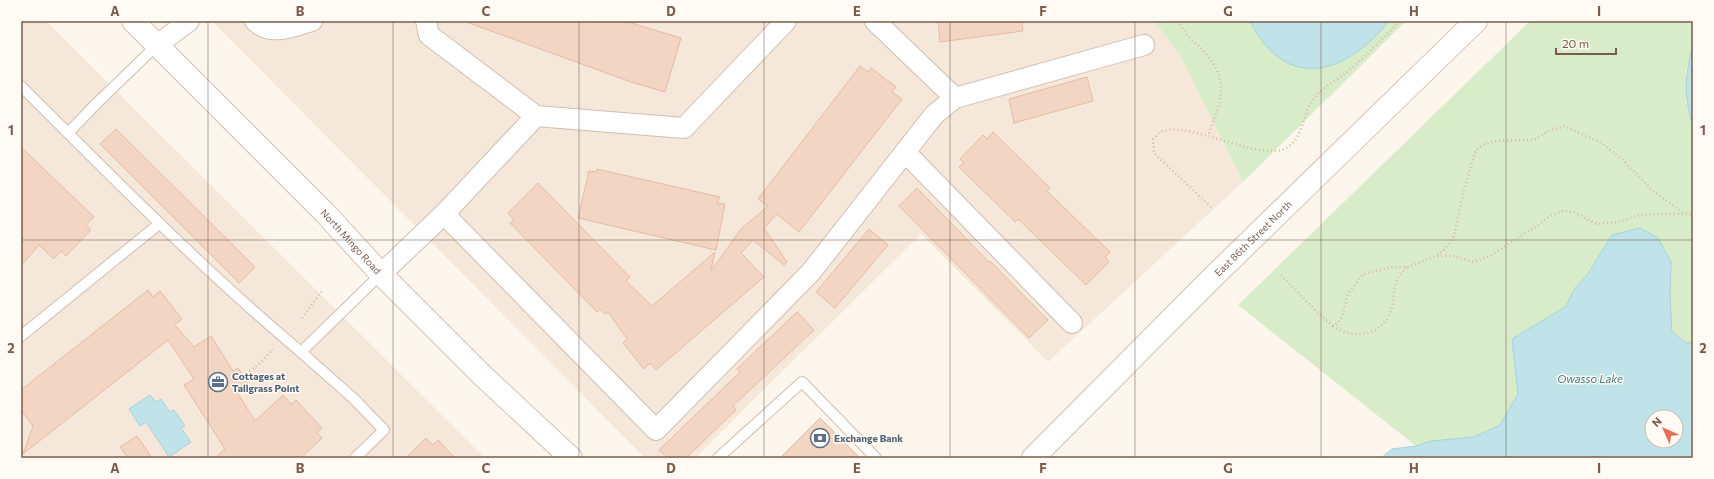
<svg xmlns="http://www.w3.org/2000/svg" width="1714" height="479" font-family="Commissioner,sans-serif">
	<style>
		.residential { fill: #f5e8da }
		.green { fill: #d8ecc9 }
		.water { fill: #bfe3e8; stroke: #a5d3da; fill-rule: evenodd }
		.building { fill: #f3d5c3; stroke: #e6bba3 }
		.lines { fill: none; stroke-linecap: round; stroke-linejoin: round }
		.lane-casing { stroke: #d1beb0; stroke-width: 12 }
		.street-casing { stroke: #d1beb0; stroke-width: 22 }
		.secondary-casing { stroke: #d6c0b0; stroke-width: 24 }
		.path { stroke: #d9b8a5; stroke-width: 2.5; stroke-dasharray: 1 3; stroke-linecap: butt }
		.lane { stroke: #fff; stroke-width: 10 }
		.street { stroke: #fff; stroke-width: 20 }
		.secondary { stroke: #fff; stroke-width: 22 }
		.grid { fill: none; stroke: #7a5c4d; stroke-width: 1; stroke-opacity: 0.55 }
		.labels { text-anchor: middle; dominant-baseline: central; stroke-width: 3; stroke-linejoin: round; paint-order: stroke }
		.street-label { font-size: 10px; fill: #7a5c4d; stroke: #fffaf3 }
		.service-label { font-size: 10px; font-weight: bold; fill: #4e5e75; stroke: #fffaf3; text-anchor: start }
		.water-label { font-size: 11px; font-style: italic; fill: #437c86; stroke: #fffaf3 }
		.neatline { fill: none; stroke: #7a5c4d; stroke-width: 1.5 }
		.grid-label { font-size: 13px; text-anchor: middle; font-weight: bold; fill: #7a5c4d }
	</style>
	<rect width="100%" height="100%" fill="#fdf6ec"/>
	<g class="residential">
		<path d="M21,21H46L485,458H21Z"/>
		<path d="M212,21H1154L1180,55L1243,182L1048,362L921,234L695,458H645Z"/>
	</g>
	<g class="green">
		<path d="M1154,21H1406L1243,182L1180,55Z"/>
		<path d="M1530,21H1693V44L1686,72V101L1693,127V342L1687,343L1672,332L1670,295L1671,262L1599,255L1587,275L1575,288L1565,307L1512,339L1518,394L1500,425L1474,437L1431,441L1416,446L1238,305Z"/>
	</g>
	<g class="water">
		<path d="M1250,21H1389C1346,75 1286,93 1250,21Z"/>
		<path d="M1693,44V127C1683,94 1685,76 1693,44Z"/>
		<path d="M1640,228L1658,238L1671,262L1670,295L1672,332L1687,343L1693,342V458H1381L1392,449L1416,446L1431,441L1474,437L1500,425L1518,394L1512,339L1565,307L1575,288L1587,275L1612,235ZM1652,417H1676V441H1652Z"/>
		<path d="M150,395L156,402L161,399L170,412L174,410L185,426L181,428L191,442L169,457L146,422L140,426L129,409Z"/>
	</g>
	<g class="building">
		<path d="M470,21H625L681,38L665,92L631,82L469,23Z"/>
		<path d="M938,21H1022L1023,31L940,42Z"/>
		<path d="M860,66L868,72L871,68L896,87L892,92L902,99L799,232L777,214L764,228L787,262L784,265L753,240L741,253L764,277L656,370L650,363L644,369L623,343L627,339L608,312L605,314L600,309L597,312L510,223L514,220L508,213L538,183L630,277L626,281L652,306L715,252L711,271L741,229L768,206L758,199Z"/>
		<path d="M1087,77L1093,101L1014,123L1009,99Z"/>
		<path d="M116,129L255,267L239,283L100,144Z"/>
		<path d="M993,132L1050,188L1047,191L1110,252L1105,257L1109,262L1086,285L1018,219L1015,222L959,167L964,163L960,159L983,135L987,139Z"/>
		<path d="M21,147L94,217L86,225L91,230L66,256L61,251L54,259L39,245L21,266Z"/>
		<path d="M597,169L720,197L717,203L725,204L716,250L578,218L589,171L597,172Z"/>
		<path d="M917,188L989,262L990,261L1048,320L1029,338L899,206Z"/>
		<path d="M869,229L888,245L835,308L816,292Z"/>
		<path d="M148,290L153,297L160,291L182,319L175,325L194,347L211,336L233,371L238,368L249,385L237,392L255,421L283,395L291,404L296,400L322,428L317,432L322,438L301,458H215L225,449L184,385L194,379L168,340L23,454L33,426L21,410V390Z"/>
		<path d="M797,312L814,330L733,406L736,410L686,458H667L659,450L740,372L737,369Z"/>
		<path d="M820,418L860,458H780Z"/>
		<path d="M137,436L152,458H128L120,447Z"/>
		<path d="M426,438L433,445L438,440L455,458H406Z"/>
	</g>
	<g class="lines">
		<defs>
			<g id="lane">
				<path d="M21,86C112,177 202,269 301,352L381,274"/>
				<path d="M68,133L96,104L157,45"/>
				<path d="M21,336L159,224"/>
				<path d="M301,352L354,399L384,430L355,458"/>
				<path d="M718,458L802,382L876,458"/>
			</g>
			<g id="street">
				<path d="M255,21C271,37 293,26 312,21"/>
				<path d="M426,21L429,35L536,116L684,128L786,21"/>
				<path d="M875,21L955,98"/>
				<path d="M157,45L189,21"/>
				<path d="M905,152L1072,323"/>
				<path d="M444,214L656,430L811,272L934,115L955,98L1144,45"/>
				<path d="M381,274L444,214L536,116"/>
			</g>
			<g id="secondary">
				<path id="s1" d="M133,21L325,213L381,274L483,376L571,458"/>
				<path id="s2" d="M1033,458L1211,279L1476,21"/>
			</g>
		</defs>
		<use href="#lane" class="lane-casing"/>
		<use href="#street" class="street-casing"/>
		<use href="#secondary" class="secondary-casing"/>
		<g class="path">
			<path d="M1178,21C1181,26 1184,32 1188,37C1192,41 1198,44 1202,49C1231,82 1222,98 1208,136"/>
			<path d="M1211,207L1154,153L1153,139C1155,138 1157,134 1159,133C1183,118 1248,157 1281,150C1302,145 1302,117 1312,101C1319,89 1336,81 1347,72C1363,59 1378,43 1393,28L1398,21"/>
			<path d="M1437,256H1454L1473,262L1490,256L1538,225L1547,218L1562,211L1574,212L1597,224L1618,222L1639,215L1660,214H1693"/>
			<path d="M1281,275L1317,312L1333,326L1338,323L1342,317L1348,294L1355,284L1363,274L1394,267H1408L1436,256L1445,249L1454,236L1463,193L1476,150L1483,145L1494,141L1534,140L1548,131L1564,126L1600,142L1623,160L1652,190L1685,214"/>
			<path d="M302,318L322,291"/>
			<path d="M1333,326C1352,339 1378,337 1389,315C1399,297 1387,282 1408,267"/>
			<path d="M243,376L259,364L273,349"/>
		</g>
		<use href="#lane" class="lane"/>
		<use href="#street" class="street"/>
		<use href="#secondary" class="secondary"/>
	</g>
	<path class="grid" d="M208,21V458M393,21V458M579,21V458M764,21V458M950,21V458M1135,21V458M1321,21V458M1506,21V458M21,240H1693"/>
	<defs>
		<symbol id="office-ring" viewBox="-11 -11 22 22"><circle r="9.5" fill="#fffaf3" stroke="#5c6f8a" stroke-width="1.5"/><path d="M-6-3h4V-5.5h4V-3h4V5H-6ZM-1-4.5V-3h2v-1.5ZM-6 0V1H6V0Z" fill="#5c6f8a"/></symbol>
		<symbol id="bank-ring" viewBox="-11 -11 22 22"><circle r="9.5" fill="#fffaf3" stroke="#5c6f8a" stroke-width="1.5"/><path d="M-6-4H6V4H-6ZM0-2.3a2.3 2.3 0 1 0 0 4.6a2.3 2.3 0 1 0 0-4.6Z" fill="#5c6f8a"/></symbol>
	</defs>
	<g fill-rule="evenodd">
		<use href="#office-ring" x="207" y="371" width="22" height="22"/>
		<use href="#bank-ring" x="809" y="427" width="22" height="22"/>
	</g>
	<g class="labels">
		<g class="street-label">
			<text stroke="none"><textPath href="#s2" startOffset="311">East 86th Street North</textPath></text>
			<text stroke="none"><textPath href="#s1" startOffset="310">North Mingo Road</textPath></text>
		</g>
		<g class="service-label">
			<text x="232" y="376">Cottages at<tspan x="232" dy="12">Tallgrass Point</tspan></text>
			<text x="834" y="438">Exchange Bank</text>
		</g>
		<g class="water-label">
			<text x="1590" y="378">Owasso Lake</text>
		</g>
	</g>
	<rect width="1714" height="479" fill="none" stroke="#fffaf3" stroke-width="44"/>
	<g transform="translate(1664 429) rotate(315)"><circle r="19" fill="#fffaf3" stroke="#cabbb1"/>
	<path d="M0-3L7 15L0 10L-7 15Z" fill="#e76f51"/>
	<text y="-6" font-size="11" font-weight="bold" text-anchor="middle" fill="#7a5c4d">N</text>
	</g>
	<path d="M1556 48v6h60v-6" fill="none" stroke="#7a5c4d" stroke-width="2"/>
	<text x="1562" y="48" font-size="12" fill="#7a5c4d" stroke="#fffaf3" stroke-width="3" paint-order="stroke">20 m</text>
	<rect x="22" y="22" width="1670" height="435" class="neatline"/>
	<g class="grid-label">
		<text x="115" y="16">A</text>
		<text x="300" y="16">B</text>
		<text x="486" y="16">C</text>
		<text x="671" y="16">D</text>
		<text x="857" y="16">E</text>
		<text x="1043" y="16">F</text>
		<text x="1228" y="16">G</text>
		<text x="1414" y="16">H</text>
		<text x="1599" y="16">I</text>
		<text x="11" y="135">1</text>
		<text x="1703" y="135">1</text>
		<text x="11" y="353">2</text>
		<text x="1703" y="353">2</text>
		<text x="115" y="473">A</text>
		<text x="300" y="473">B</text>
		<text x="486" y="473">C</text>
		<text x="671" y="473">D</text>
		<text x="857" y="473">E</text>
		<text x="1043" y="473">F</text>
		<text x="1228" y="473">G</text>
		<text x="1414" y="473">H</text>
		<text x="1599" y="473">I</text>
	</g>
</svg>
